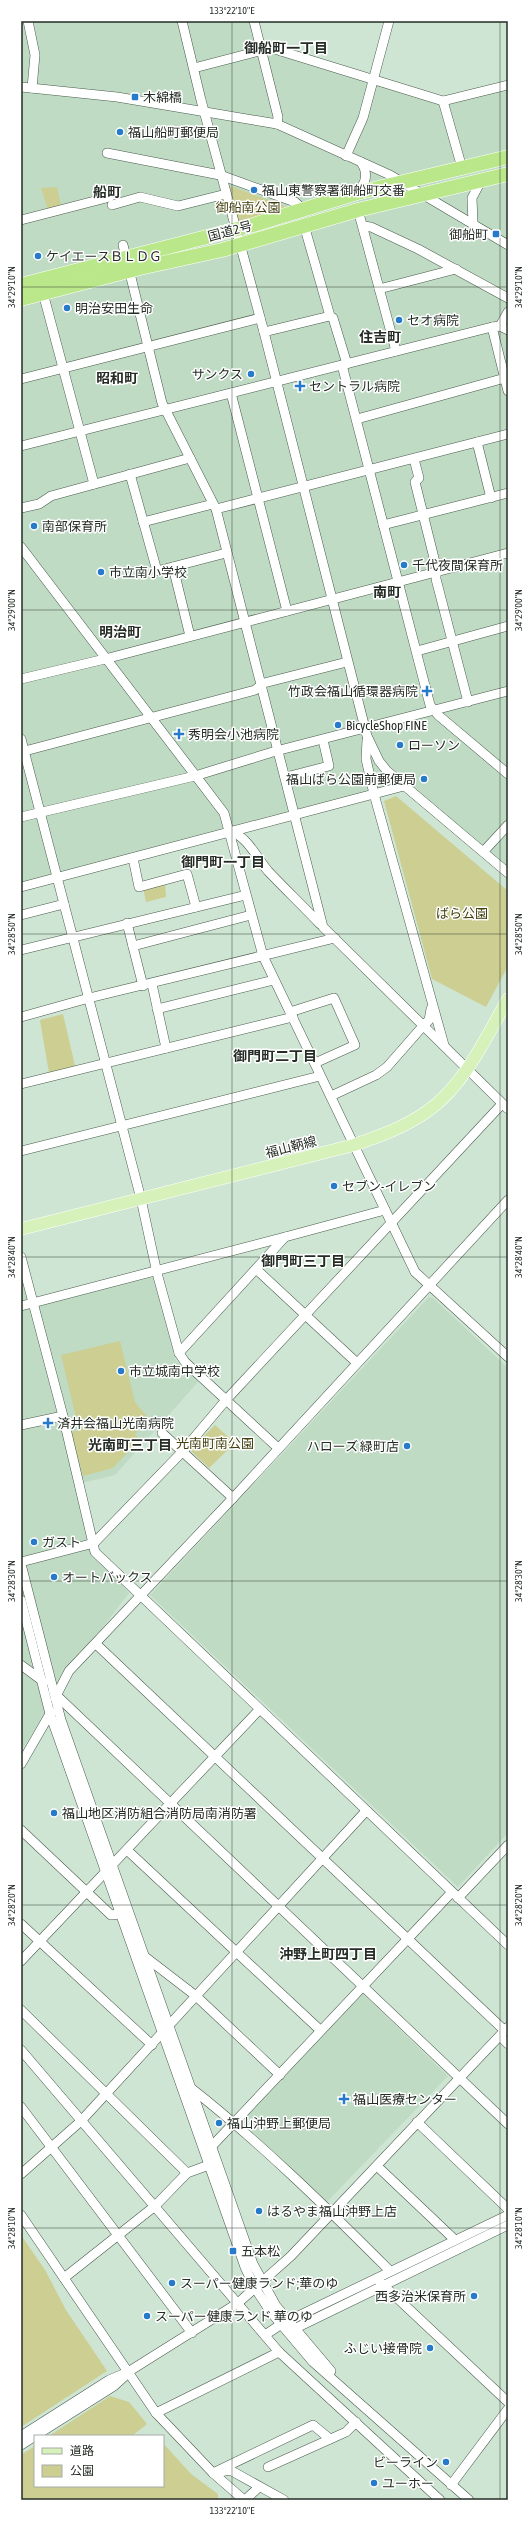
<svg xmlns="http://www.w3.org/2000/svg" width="529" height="2521" font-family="'Asap Condensed','Noto Sans JP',sans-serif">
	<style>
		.built { fill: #bfdbc4 }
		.green { fill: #ccce92 }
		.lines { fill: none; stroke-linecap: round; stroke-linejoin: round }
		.canal { stroke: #3f9792; stroke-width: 7 }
		.minor-casing { stroke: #495b4c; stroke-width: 10 }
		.major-casing { stroke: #fff; stroke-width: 13 }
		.highway-casing { stroke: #fff; stroke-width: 15 }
		.minor { stroke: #fff; stroke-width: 9 }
		.major { stroke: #d6f1b9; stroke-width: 12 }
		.highway { stroke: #bbe78b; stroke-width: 14 }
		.ticks { fill: none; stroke: #242c25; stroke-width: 1; stroke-opacity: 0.45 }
		.poi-dot { fill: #267ac9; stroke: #fff; stroke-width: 1.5 }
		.labels { text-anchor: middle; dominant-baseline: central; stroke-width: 3; stroke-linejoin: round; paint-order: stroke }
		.poi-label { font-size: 13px; fill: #242c25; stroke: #fff; text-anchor: start }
		.park-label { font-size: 13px; fill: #403f0d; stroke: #fff }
		.street-label { font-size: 13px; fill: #242c25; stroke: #fff }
		.neighbourhood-label { font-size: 14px; font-weight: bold; fill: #242c25; stroke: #fff }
		.neatline { fill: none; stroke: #242c25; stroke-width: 1.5 }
		.ticks-label { font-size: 10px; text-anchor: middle; fill: #242c25 }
	</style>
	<rect width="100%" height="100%" fill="#cfe5d3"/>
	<g class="built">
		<path d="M21,21H255L261,46L440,103L508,86V876L402,784L21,883Z"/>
		<path d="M21,1261L97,1555L129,1593L72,1667L24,1747L21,1744Z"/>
		<path d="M154,1277L176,1361L199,1381L115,1475L82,1483L36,1305Z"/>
		<path d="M429,1297L433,1298L508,1368V1833L458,1887L150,1595Z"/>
		<path d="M361,1992L448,2076L325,2204L240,2122L284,2077L282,2075Z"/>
	</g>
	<g class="green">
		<path d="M230,186L293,209L238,223Z"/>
		<path d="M57,187L61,206L48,210L41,188Z"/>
		<path d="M396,796L508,891V966L486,1007L432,979L384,801Z"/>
		<path d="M165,882L166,897L146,902L143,887Z"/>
		<path d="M63,1014L75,1066L49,1073L40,1020Z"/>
		<path d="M120,1341L135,1402L149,1419L135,1434L140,1439L113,1468L83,1476L71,1432L79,1430L61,1355Z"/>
		<path d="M215,1425L235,1443L209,1468L190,1450Z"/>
		<path d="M21,2235L45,2270L66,2310L107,2371L21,2427Z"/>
		<path d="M110,2396L129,2402L147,2424L132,2436H49Z"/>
		<path d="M163,2443L191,2474L218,2494V2500H21V2455L35,2446V2486H163Z"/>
	</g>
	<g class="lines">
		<path class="canal" d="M454,2246L490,2229"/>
		<defs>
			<g id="minor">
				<path d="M28,21L35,55L32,88"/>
				<path d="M182,21L201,100L264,332L367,736L379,761L387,771L508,873"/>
				<path d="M254,21L278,117L277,124"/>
				<path d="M194,68L271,48L443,101L508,85"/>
				<path d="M21,87L117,97L277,124L390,175L508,245"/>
				<path d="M443,101L462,168"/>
				<path d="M107,153L220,175L295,202L304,210"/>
				<path d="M346,156L363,118L389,21"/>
				<path d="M357,193C366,183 369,174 361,162"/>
				<path d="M112,205L140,197L178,206L226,194"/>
				<path d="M358,210L396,351"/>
				<path d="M21,220L110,197"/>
				<path d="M473,224L472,198L481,181"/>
				<path d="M304,225L330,316"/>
				<path d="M363,226L371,227L418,249L508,298"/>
				<path d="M123,245L162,403L216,509L323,927L508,1109"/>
				<path d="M379,289L456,269"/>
				<path d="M43,293L94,484"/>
				<path d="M500,326L508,312"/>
				<path d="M492,327L508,391"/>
				<path d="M264,332L330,316L333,318L347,364"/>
				<path d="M342,365L430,705L438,715L508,774"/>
				<path d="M21,379L260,318"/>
				<path d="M231,393L287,611"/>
				<path d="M357,419L505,378"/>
				<path d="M477,442L491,498"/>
				<path d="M21,446L492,327L500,326L508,330"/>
				<path d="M414,459L419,478L415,482L436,566V579L468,702"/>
				<path d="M130,474L157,571L226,553"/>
				<path d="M21,508L39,504L51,496L190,458"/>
				<path d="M216,509L508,434"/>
				<path d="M143,522L213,504"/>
				<path d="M383,525L508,493"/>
				<path d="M21,547L224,813L263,956L415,1272L508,1357"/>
				<path d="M173,567L190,636"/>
				<path d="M417,651L508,626"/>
				<path d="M21,679L105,659L508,553"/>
				<path d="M21,739L141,1199L157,1273L179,1353L185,1362L278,1448"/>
				<path d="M367,740L366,759L374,794L444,1045"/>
				<path d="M21,752L255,690L264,683L347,662"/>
				<path d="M286,777L329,766L323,740"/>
				<path d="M21,817L195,776L276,751L508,691"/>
				<path d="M230,831C248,837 256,857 268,871C285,889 303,906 320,924"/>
				<path d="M484,851L508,825"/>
				<path d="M133,858L139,887L187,874L196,907"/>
				<path d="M21,887L404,786"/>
				<path d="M21,915L64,904"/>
				<path d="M127,923L143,986"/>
				<path d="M133,946L251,915"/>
				<path d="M21,950L246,895"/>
				<path d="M152,984L166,1048"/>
				<path d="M157,1009L274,980"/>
				<path d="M290,1012L334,998L355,1045L315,1063"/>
				<path d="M21,1017L89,998L335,938"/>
				<path d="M21,1084L293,1017"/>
				<path d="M331,1096L376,1075L387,1067L423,1026L429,1020L431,1009"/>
				<path d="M21,1151L320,1076"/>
				<path d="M21,1257L63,1416L95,1552L508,1945"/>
				<path d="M257,1270L357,1363"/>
				<path d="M21,1306L285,1237"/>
				<path d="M179,1353L285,1237L385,1210"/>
				<path d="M21,1425L63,1416"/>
				<path d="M162,1433L233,1498"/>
				<path d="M21,1562L94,1543L183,1451L226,1400L502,1104"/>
				<path d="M21,1564L61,1720L253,2264L276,2306L331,2371"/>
				<path d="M21,1600L50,1714L245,2267L255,2288L270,2311L313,2362L469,2500"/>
				<path d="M96,1644L505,2031"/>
				<path d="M21,1665L44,1682"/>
				<path d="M54,1693L508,2124"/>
				<path d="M55,1698L69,1671L233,1498L508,1200"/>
				<path d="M21,1764L51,1712"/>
				<path d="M21,1830L111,1915L120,1914"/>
				<path d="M127,1850L320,2030"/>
				<path d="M458,1898L508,1845"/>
				<path d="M21,1924L152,2045"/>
				<path d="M144,1956L196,1996L280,2075"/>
				<path d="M21,1961L259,1710"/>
				<path d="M21,2010L187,2173"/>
				<path d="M500,2036L508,2044"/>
				<path d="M21,2050L279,2352L440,2500"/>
				<path d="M191,2088C262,2144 326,2207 390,2271"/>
				<path d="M21,2107L192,2333"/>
				<path d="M417,2122L508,2209"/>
				<path d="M212,2146L452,1892"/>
				<path d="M377,2166L455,2240"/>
				<path d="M21,2174L81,2121L366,1811"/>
				<path d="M21,2215L156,2413L213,2473L244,2500"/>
				<path d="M64,2278L155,2206L187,2173L209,2165"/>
				<path d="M379,2281L508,2402"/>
				<path d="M288,2321L508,2215"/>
				<path d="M294,2329L508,2225"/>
				<path d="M265,2335L280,2325"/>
				<path d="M156,2413L279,2352"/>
				<path d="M21,2436L109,2380L128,2372L238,2303L291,2256L508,2027"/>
				<path d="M35,2436L114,2386L126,2375"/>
				<path d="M21,2445L35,2436"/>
				<path d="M268,2467L346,2432L356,2422"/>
				<path d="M220,2472L230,2470L284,2500"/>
				<path d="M213,2473L313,2425L330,2439"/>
				<path d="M451,2485L508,2409"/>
				<path d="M245,2500L259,2487"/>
			</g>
			<path id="major" d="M21,1229L354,1145C380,1136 406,1127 429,1110C465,1084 486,1037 508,999"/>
			<g id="highway">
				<path d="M21,285L253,225L357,193L508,157"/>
				<path d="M21,299L140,268L222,250L358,210L508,174"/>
			</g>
		</defs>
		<use href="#minor" class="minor-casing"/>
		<use href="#major" class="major-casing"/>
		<use href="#highway" class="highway-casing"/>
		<use href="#minor" class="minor"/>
		<use href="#major" class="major"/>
		<use href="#highway" class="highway"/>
	</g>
	<path class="ticks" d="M232,21V2500M500,21V2500M21,287H508M21,610H508M21,934H508M21,1257H508M21,1581H508M21,1905H508M21,2228H508"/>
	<g class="poi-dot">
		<rect x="131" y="93" width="8" height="8" rx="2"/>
		<circle cx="120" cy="132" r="4"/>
		<circle cx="254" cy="190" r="4"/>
		<rect x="492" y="230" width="8" height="8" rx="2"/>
		<circle cx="38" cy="256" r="4"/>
		<circle cx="67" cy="308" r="4"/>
		<circle cx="399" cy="320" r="4"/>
		<circle cx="251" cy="374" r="4"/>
		<path d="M298 380h4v4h4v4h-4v4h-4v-4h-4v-4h4z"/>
		<circle cx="34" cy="526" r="4"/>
		<circle cx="404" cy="565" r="4"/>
		<circle cx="101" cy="572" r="4"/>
		<path d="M425 685h4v4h4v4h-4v4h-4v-4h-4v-4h4z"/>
		<circle cx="338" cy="725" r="4"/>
		<path d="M177 728h4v4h4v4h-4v4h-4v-4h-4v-4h4z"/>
		<circle cx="400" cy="745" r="4"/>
		<circle cx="424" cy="779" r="4"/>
		<circle cx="334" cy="1186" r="4"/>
		<circle cx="121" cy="1371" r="4"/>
		<path d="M46 1417h4v4h4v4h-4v4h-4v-4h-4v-4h4z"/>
		<circle cx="407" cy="1446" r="4"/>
		<circle cx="34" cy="1542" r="4"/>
		<circle cx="54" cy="1577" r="4"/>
		<circle cx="54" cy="1813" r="4"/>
		<path d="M342 2093h4v4h4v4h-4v4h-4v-4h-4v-4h4z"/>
		<circle cx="219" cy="2123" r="4"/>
		<circle cx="259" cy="2211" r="4"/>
		<rect x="229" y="2247" width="8" height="8" rx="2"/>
		<circle cx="172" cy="2283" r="4"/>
		<circle cx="474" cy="2296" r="4"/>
		<circle cx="147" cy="2316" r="4"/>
		<circle cx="430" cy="2348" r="4"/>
		<circle cx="446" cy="2462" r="4"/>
		<circle cx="374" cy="2483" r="4"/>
	</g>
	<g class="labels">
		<g class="poi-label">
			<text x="143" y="97">木綿橋</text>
			<text x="128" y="132">福山船町郵便局</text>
			<text x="262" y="190">福山東警察署御船町交番</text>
			<text x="488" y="234" text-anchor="end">御船町</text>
			<text x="46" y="256">ケイエースＢＬＤＧ</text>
			<text x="75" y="308">明治安田生命</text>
			<text x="407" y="320">セオ病院</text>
			<text x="243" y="374" text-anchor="end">サンクス</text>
			<text x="309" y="386">セントラル病院</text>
			<text x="42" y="526">南部保育所</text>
			<text x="412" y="565">千代夜間保育所</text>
			<text x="109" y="572">市立南小学校</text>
			<text x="418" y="691" text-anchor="end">竹政会福山循環器病院</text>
			<text x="346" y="725">BicycleShop FINE</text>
			<text x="188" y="734">秀明会小池病院</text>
			<text x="408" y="745">ローソン</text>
			<text x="416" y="779" text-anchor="end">福山ばら公園前郵便局</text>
			<text x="342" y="1186">セブン-イレブン</text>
			<text x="129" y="1371">市立城南中学校</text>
			<text x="57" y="1423">済井会福山光南病院</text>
			<text x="399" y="1446" text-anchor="end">ハローズ 緑町店</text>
			<text x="42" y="1542">ガスト</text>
			<text x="62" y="1577">オートバックス</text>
			<text x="62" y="1813">福山地区消防組合消防局南消防署</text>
			<text x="353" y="2099">福山医療センター</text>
			<text x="227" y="2123">福山沖野上郵便局</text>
			<text x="267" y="2211">はるやま福山沖野上店</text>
			<text x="241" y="2251">五本松</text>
			<text x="180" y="2283">スーパー健康ランド;華のゆ</text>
			<text x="466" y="2296" text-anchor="end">西多治米保育所</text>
			<text x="155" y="2316">スーパー健康ランド 華のゆ</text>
			<text x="422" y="2348" text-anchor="end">ふじい接骨院</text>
			<text x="438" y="2462" text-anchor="end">ビーライン</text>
			<text x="382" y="2483">ユーホー</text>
		</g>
		<g class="park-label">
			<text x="248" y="207">御船南公園</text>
			<text x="462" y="913">ばら公園</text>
			<text x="215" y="1443">光南町南公園</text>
		</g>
		<g class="street-label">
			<text transform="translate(230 231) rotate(-15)">国道2号</text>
			<text transform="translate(291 1147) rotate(-14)">福山鞆線</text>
		</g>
		<g class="neighbourhood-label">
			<text x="286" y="48">御船町一丁目</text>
			<text x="107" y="192">船町</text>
			<text x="380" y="337">住吉町</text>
			<text x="117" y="378">昭和町</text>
			<text x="387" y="592">南町</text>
			<text x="120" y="632">明治町</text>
			<text x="223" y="862">御門町一丁目</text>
			<text x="275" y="1056">御門町二丁目</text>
			<text x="303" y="1261">御門町三丁目</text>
			<text x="130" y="1445">光南町三丁目</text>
			<text x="328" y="1954">沖野上町四丁目</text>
		</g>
	</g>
	<rect width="529" height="2521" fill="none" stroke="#ffffff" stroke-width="44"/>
	<rect x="34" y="2435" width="130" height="52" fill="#ffffff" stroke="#a7aba8"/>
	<rect x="42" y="2448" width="20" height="6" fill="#d6f1b9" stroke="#a7aba8"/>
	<text x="70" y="2455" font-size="12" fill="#242c25">道路</text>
	<rect x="42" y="2465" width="20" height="12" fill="#ccce92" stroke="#a7aba8"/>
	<text x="70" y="2475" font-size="12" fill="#242c25">公園</text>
	<rect x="22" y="22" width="485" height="2477" class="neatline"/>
	<g class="ticks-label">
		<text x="232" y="14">133°22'10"E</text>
		<text transform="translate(11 287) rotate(-90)" y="4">34°29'10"N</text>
		<text transform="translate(518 287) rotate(-90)" y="4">34°29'10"N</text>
		<text transform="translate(11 610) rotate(-90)" y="4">34°29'00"N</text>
		<text transform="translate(518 610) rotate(-90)" y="4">34°29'00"N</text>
		<text transform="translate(11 934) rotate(-90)" y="4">34°28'50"N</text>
		<text transform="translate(518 934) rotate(-90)" y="4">34°28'50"N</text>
		<text transform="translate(11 1257) rotate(-90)" y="4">34°28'40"N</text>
		<text transform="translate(518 1257) rotate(-90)" y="4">34°28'40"N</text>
		<text transform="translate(11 1581) rotate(-90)" y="4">34°28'30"N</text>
		<text transform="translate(518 1581) rotate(-90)" y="4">34°28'30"N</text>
		<text transform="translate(11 1905) rotate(-90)" y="4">34°28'20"N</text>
		<text transform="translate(518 1905) rotate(-90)" y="4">34°28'20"N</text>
		<text transform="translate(11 2228) rotate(-90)" y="4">34°28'10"N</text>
		<text transform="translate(518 2228) rotate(-90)" y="4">34°28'10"N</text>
		<text x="232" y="2514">133°22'10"E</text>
	</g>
</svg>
